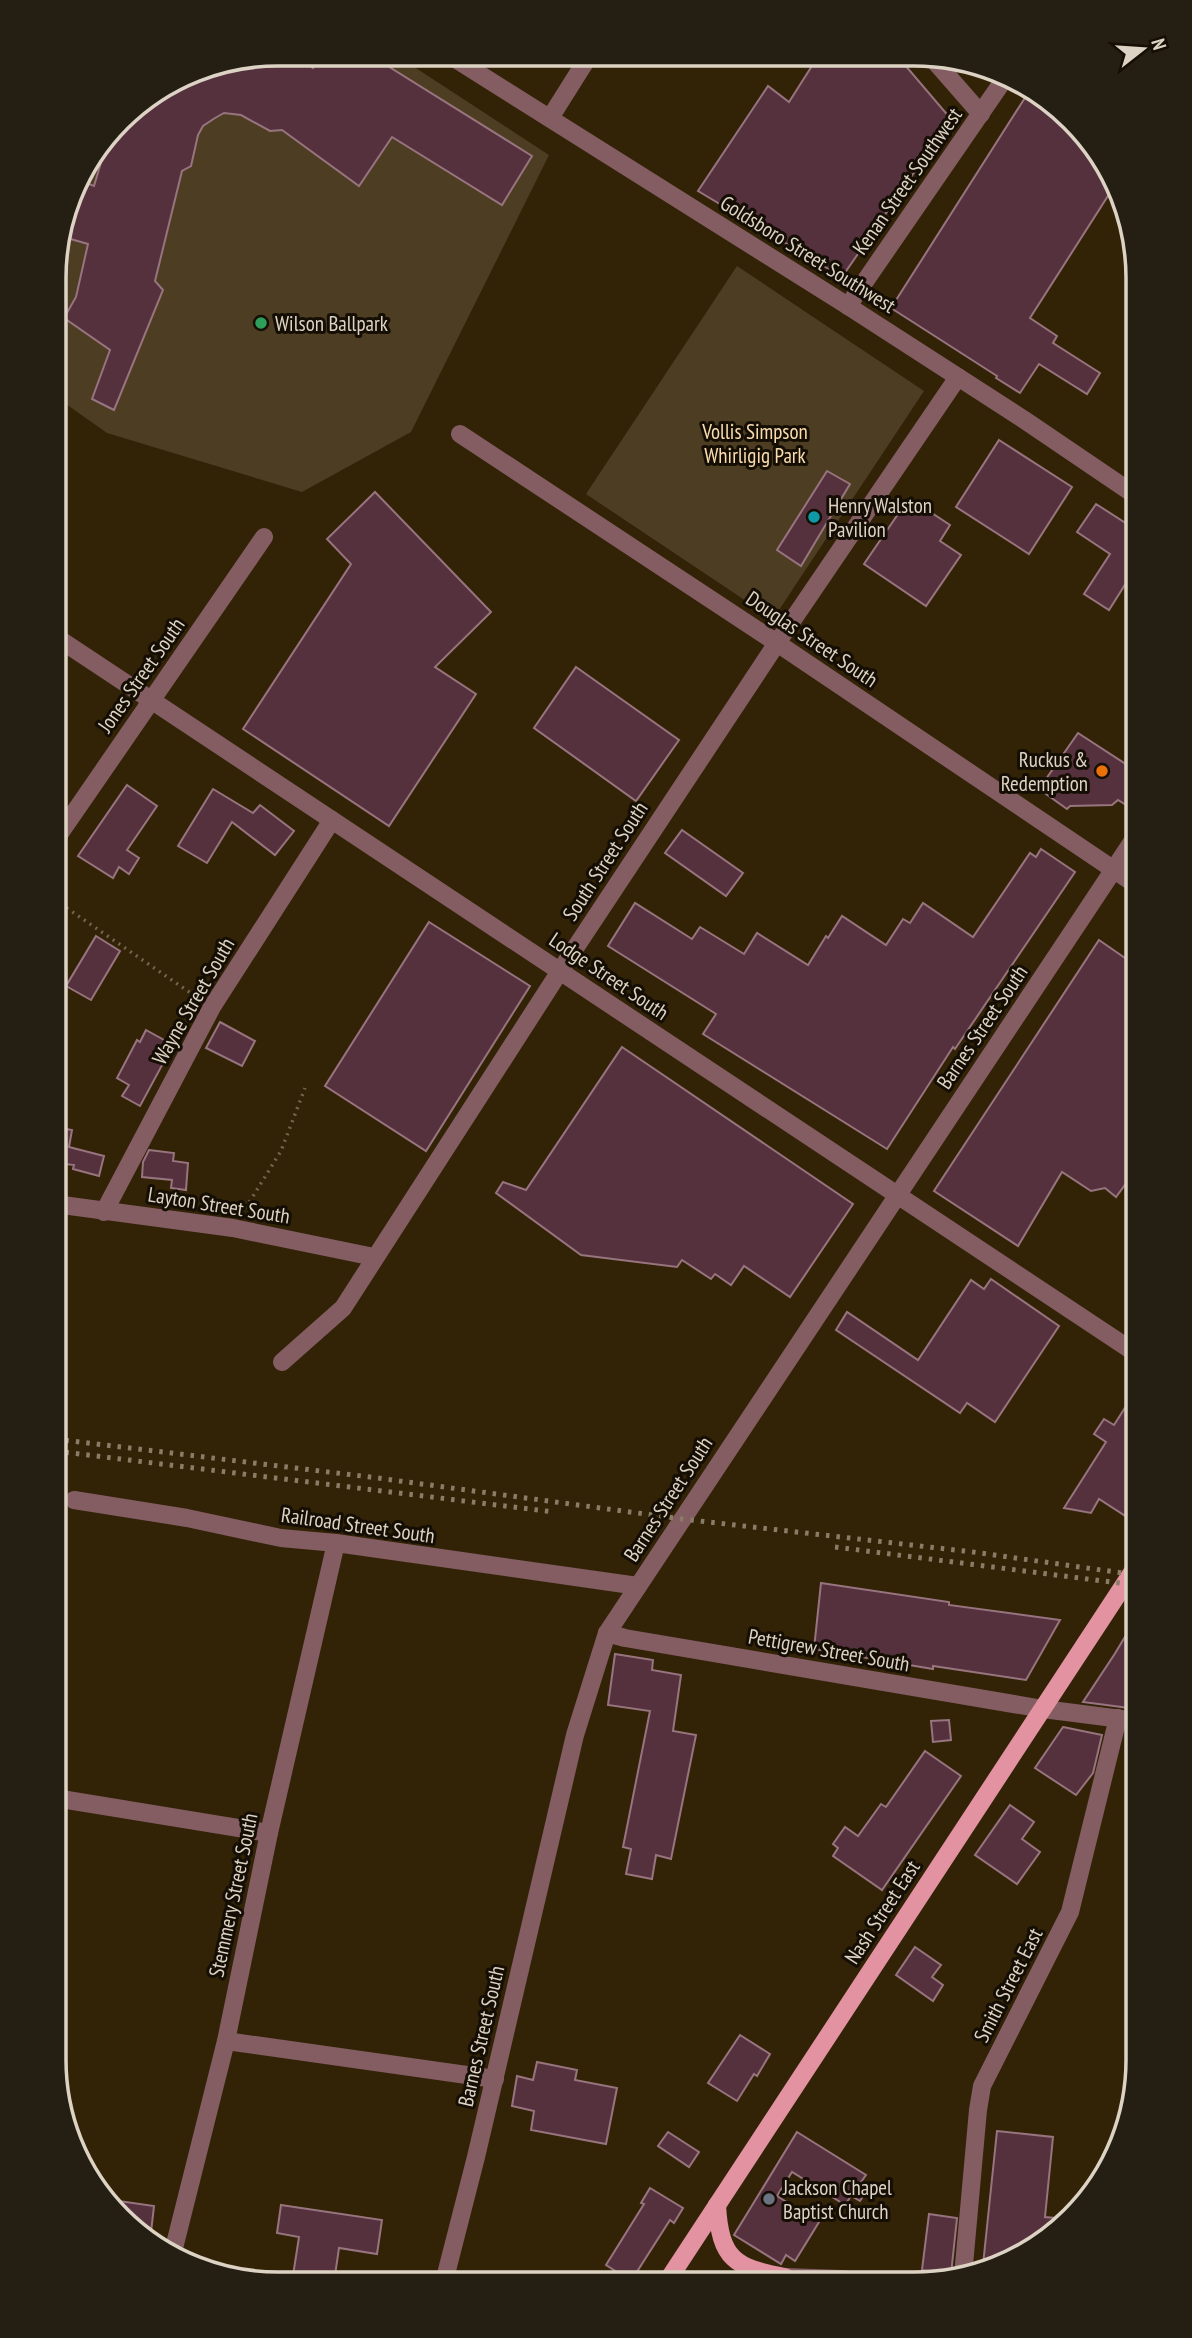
<svg xmlns="http://www.w3.org/2000/svg" width="1192" height="2338" font-family="'PT Sans Narrow',sans-serif">
	<style>
		.green { fill: #4d3d22 }
		.building { fill: #55313e; stroke: #98747f; stroke-width: 2 }
		.lines { fill: none; stroke-linecap: round; stroke-linejoin: round }
		.path { stroke: #72654e; stroke-width: 3.5; stroke-dasharray: 2 5; stroke-linecap: butt }
		.minor { stroke: #845d63; stroke-width: 18 }
		.major { stroke: #e292a1; stroke-width: 18 }
		.rail { stroke: #8a7d68; stroke-width: 5; stroke-dasharray: 3.5 7; stroke-linecap: butt }
		.leisure-dot { fill: #2e9e5b; stroke: #150e04; stroke-width: 2.5 }
		.culture-dot { fill: #0f9aa8; stroke: #150e04; stroke-width: 2.5 }
		.food-dot { fill: #e8710a; stroke: #150e04; stroke-width: 2.5 }
		.worship-dot { fill: #6b7280; stroke: #150e04; stroke-width: 2.5 }
		.labels { text-anchor: middle; dominant-baseline: central; stroke-width: 6; stroke-linejoin: round; paint-order: stroke }
		.street-label { font-size: 21px; fill: #ddd3c4; stroke: #150e04 }
		.poi-label { font-size: 21px; fill: #ddd3c4; stroke: #150e04; text-anchor: start }
		.park-label { font-size: 21px; fill: #fadcae; stroke: #150e04 }
		.rim { fill: none; stroke: #ddd3c4; stroke-width: 3.5 }
	</style>
	<rect width="100%" height="100%" fill="#322307"/>
	<g class="green">
		<path d="M278,54L396,55L549,155L411,432L302,492L107,433L56,397V249L78,179L130,110Z"/>
		<path d="M737,266L924,391L773,619L586,494Z"/>
	</g>
	<g class="building">
		<path d="M278,54H294L313,68L322,55H370L532,156L502,205L392,137L359,186L282,130L270,131L241,115L224,113L215,118L203,126L198,135L191,166L182,171L155,281L163,290L114,410L92,399L110,350L64,318L76,297L88,244L67,238L81,181L94,186L108,139L130,110L193,71Z"/>
		<path d="M817,58H899L951,119L842,277L698,191L768,86L789,102Z"/>
		<path d="M1028,93L1062,110L1113,188L1030,318L1057,336L1053,343L1100,373L1087,394L1039,364L1020,393L996,378L997,376L891,308Z"/>
		<path d="M999,440L1072,487L1029,554L956,507Z"/>
		<path d="M827,471L850,484L801,566L777,550Z"/>
		<path d="M375,492L491,612L435,667L476,694L389,826L243,729L351,564L327,539Z"/>
		<path d="M909,498L950,525L940,541L961,555L926,606L864,564Z"/>
		<path d="M1096,504L1138,531V564L1109,610L1084,594L1110,554L1077,532Z"/>
		<path d="M576,667L679,740L636,801L534,728Z"/>
		<path d="M1078,733L1138,772V787L1126,805L1118,800L1112,805L1070,806L1067,809L1039,789Z"/>
		<path d="M127,785L157,806L127,850L139,858L129,874L119,867L113,878L78,856Z"/>
		<path d="M213,789L253,813L260,805L294,831L275,855L232,822L207,863L178,846Z"/>
		<path d="M682,830L743,873L726,896L665,853Z"/>
		<path d="M1041,849L1075,872L955,1049L953,1047L887,1149L703,1034L716,1014L608,946L635,903L692,939L700,927L744,954L757,933L808,965L826,936L828,938L842,916L886,945L903,919L910,923L923,903L973,937L1030,853L1036,857Z"/>
		<path d="M429,922L530,986L426,1151L325,1086Z"/>
		<path d="M96,936L120,951L91,1000L66,986Z"/>
		<path d="M1099,940L1138,967V1167L1116,1197L1105,1188L1091,1191L1062,1172L1018,1246L934,1191Z"/>
		<path d="M220,1022L255,1041L242,1066L206,1048Z"/>
		<path d="M146,1030L173,1045L140,1106L122,1096L129,1085L117,1078L137,1040L140,1042Z"/>
		<path d="M622,1047L853,1204L790,1297L744,1266L731,1285L715,1274L711,1279L682,1260L677,1267L581,1255L496,1193L503,1182L526,1190Z"/>
		<path d="M55,1127L72,1130L69,1147L104,1156L99,1176L73,1169L74,1165L66,1164L63,1184L55,1183Z"/>
		<path d="M149,1150L174,1153L173,1161L188,1163L186,1190L171,1188L172,1180L142,1177L143,1162Z"/>
		<path d="M991,1279L1059,1326L995,1422L967,1403L960,1413L836,1330L847,1312L918,1360L971,1280L984,1289Z"/>
		<path d="M1137,1389V1501L1127,1517L1099,1499L1091,1513L1064,1508L1106,1442L1094,1434L1104,1419L1114,1425Z"/>
		<path d="M821,1583L949,1602V1605L1060,1620L1026,1680L933,1666V1669L814,1649Z"/>
		<path d="M1137,1617V1709L1083,1702L1114,1655Z"/>
		<path d="M615,1654L653,1660L652,1670L681,1675L673,1731L696,1735L671,1859L656,1855L652,1879L626,1874L631,1849L623,1847L650,1711L608,1705Z"/>
		<path d="M949,1720L951,1740L933,1742L931,1721Z"/>
		<path d="M1063,1727L1102,1735L1093,1773L1076,1795L1035,1768Z"/>
		<path d="M925,1751L961,1776L882,1890L833,1856L838,1848L833,1844L845,1827L858,1836L881,1804L886,1807Z"/>
		<path d="M1010,1805L1034,1822L1022,1839L1040,1852L1017,1884L975,1855Z"/>
		<path d="M915,1947L941,1965L932,1977L943,1985L933,2001L896,1975Z"/>
		<path d="M740,2035L770,2054L757,2076L754,2074L737,2101L708,2083Z"/>
		<path d="M537,2062L577,2070L575,2080L617,2088L606,2144L531,2130L534,2111L512,2106L517,2076L533,2080Z"/>
		<path d="M997,2131L1053,2137L1045,2217L1067,2219L1039,2246L997,2266L983,2265Z"/>
		<path d="M668,2132L699,2152L689,2167L658,2146Z"/>
		<path d="M797,2132L866,2175L861,2182L869,2187L860,2201L851,2196L845,2205L792,2172L777,2196L819,2222L795,2261L786,2255L781,2264L734,2235Z"/>
		<path d="M650,2188L683,2208L674,2223L670,2220L631,2281L606,2265L644,2204L641,2203Z"/>
		<path d="M112,2200L154,2206L150,2241L131,2228Z"/>
		<path d="M281,2205L382,2220L377,2254L339,2248L334,2282H292L299,2237L277,2233Z"/>
		<path d="M929,2214L957,2218L951,2274L922,2270Z"/>
	</g>
	<g class="lines">
		<g class="path">
			<path d="M55,900L198,998"/>
			<path d="M242,1214L281,1151L305,1088"/>
		</g>
		<g class="minor">
			<path d="M449,55L848,306L1023,419L1138,497"/>
			<path d="M932,58L981,114"/>
			<path d="M550,118L589,56"/>
			<path d="M848,306L1003,81"/>
			<path d="M460,434L777,643L1138,886"/>
			<path d="M56,637L1137,1354"/>
			<path d="M56,839L264,537"/>
			<path d="M55,1204L233,1228L374,1257"/>
			<path d="M104,1212L212,1007L332,820"/>
			<path d="M282,1362L343,1308L560,971L777,643L958,377"/>
			<path d="M74,1500L187,1518L281,1538L336,1543L638,1586"/>
			<path d="M607,1633L625,1638L1043,1709L1137,1721"/>
			<path d="M55,1798L269,1833"/>
			<path d="M226,2041L495,2079"/>
			<path d="M172,2256L226,2041L269,1833L336,1543"/>
			<path d="M963,2276L978,2110L982,2086L1070,1912L1118,1718"/>
			<path d="M444,2282L476,2157L575,1735L607,1633L1138,833"/>
			<path d="M763,2283L785,2277L841,2279L875,2284"/>
		</g>
		<g class="major">
			<path d="M717,2205C720,2259 735,2268 785,2277"/>
			<path d="M666,2283L1137,1565"/>
		</g>
		<g class="rail">
			<path d="M55,1439L370,1477L682,1519L973,1552L1137,1575"/>
			<path d="M55,1451L554,1512"/>
			<path d="M835,1547L1127,1584"/>
		</g>
	</g>
	<circle class="leisure-dot" cx="261" cy="323" r="7"/>
	<circle class="culture-dot" cx="814" cy="517" r="7"/>
	<circle class="food-dot" cx="1102" cy="771" r="7"/>
	<circle class="worship-dot" cx="769" cy="2199" r="7"/>
	<g class="labels">
		<g class="street-label">
			<text transform="translate(907 181) rotate(-55)">Kenan Street Southwest</text>
			<text transform="translate(808 254) rotate(32)">Goldsboro Street Southwest</text>
			<text transform="translate(812 639) rotate(34)">Douglas Street South</text>
			<text transform="translate(141 675) rotate(-55)">Jones Street South</text>
			<text transform="translate(605 861) rotate(-57)">South Street South</text>
			<text transform="translate(609 976) rotate(34)">Lodge Street South</text>
			<text transform="translate(193 1001) rotate(-60)">Wayne Street South</text>
			<text transform="translate(982 1027) rotate(-56)">Barnes Street South</text>
			<text transform="translate(219 1205) rotate(9)">Layton Street South</text>
			<text transform="translate(668 1499) rotate(-57)">Barnes Street South</text>
			<text transform="translate(358 1525) rotate(8)">Railroad Street South</text>
			<text transform="translate(829 1650) rotate(10)">Pettigrew Street South</text>
			<text transform="translate(233 1895) rotate(-78)">Stemmery Street South</text>
			<text transform="translate(882 1912) rotate(-57)">Nash Street East</text>
			<text transform="translate(1008 1985) rotate(-63)">Smith Street East</text>
			<text transform="translate(481 2036) rotate(-77)">Barnes Street South</text>
		</g>
		<g class="poi-label">
			<text x="275" y="323">Wilson Ballpark</text>
			<text x="828" y="505">Henry Walston<tspan x="828" dy="24">Pavilion</tspan></text>
			<text x="1088" y="759" text-anchor="end">Ruckus &amp;<tspan x="1088" dy="24">Redemption</tspan></text>
			<text x="783" y="2187">Jackson Chapel<tspan x="783" dy="24">Baptist Church</tspan></text>
		</g>
		<g class="park-label">
			<text x="755" y="431">Vollis Simpson<tspan x="755" dy="24">Whirligig Park</tspan></text>
		</g>
	</g>
	<path d="M0 0H1192V2338H0ZM278 66H914A212 212 0 0 1 1126 278V2060A212 212 0 0 1 914 2272H278A212 212 0 0 1 66 2060V278A212 212 0 0 1 278 66Z" fill="#251e13" fill-rule="evenodd"/>
	<path class="rim" d="M278 66H914A212 212 0 0 1 1126 278V2060A212 212 0 0 1 914 2272H278A212 212 0 0 1 66 2060V278A212 212 0 0 1 278 66Z"/>
	<g transform="translate(1143 49) rotate(73)" stroke="#150e04" stroke-width="5" paint-order="stroke">
	<path d="M0-5L12 26L0 18L-12 26Z" fill="#ddd3c4"/>
	<text y="-10" font-size="19" font-weight="bold" text-anchor="middle" fill="#ddd3c4">N</text>
	</g>
</svg>
